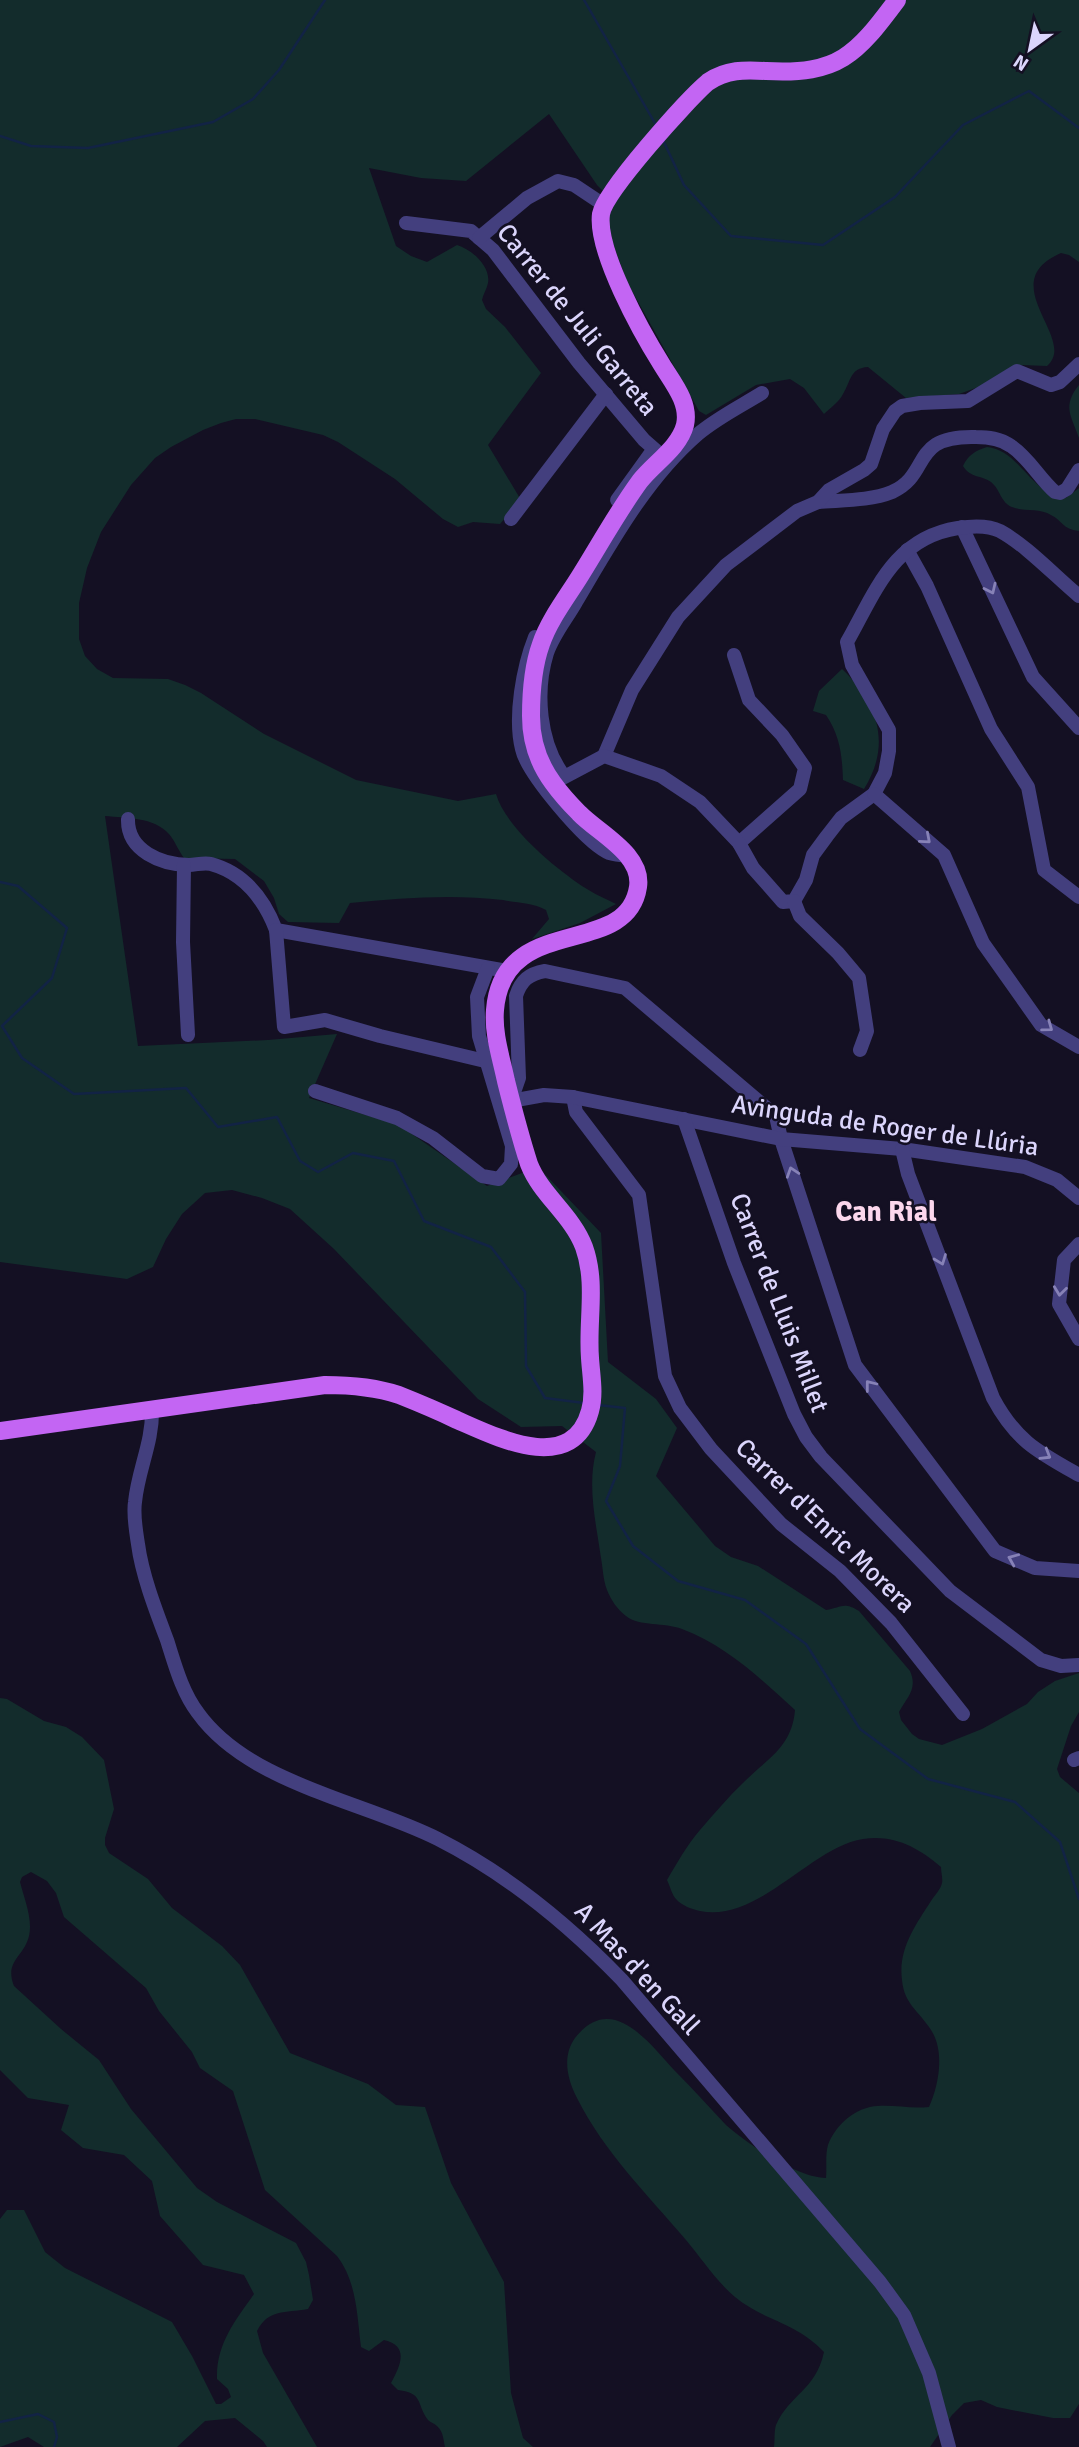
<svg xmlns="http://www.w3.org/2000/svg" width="1079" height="2447" font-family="Signika,sans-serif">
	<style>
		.green { fill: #132c2c }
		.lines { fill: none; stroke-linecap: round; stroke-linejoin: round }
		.stream { stroke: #122345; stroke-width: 2.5 }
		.minor { stroke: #433f7e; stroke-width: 14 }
		.major { stroke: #c365f3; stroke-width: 18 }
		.oneway { stroke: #8782b7 }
		.labels { text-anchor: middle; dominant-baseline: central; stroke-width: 5; stroke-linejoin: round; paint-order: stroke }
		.street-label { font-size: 26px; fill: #dbd5fc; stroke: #141023 }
		.neighbourhood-label { font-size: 28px; font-weight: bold; fill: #fcd7ed; stroke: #141023 }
	</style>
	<rect width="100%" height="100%" fill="#141023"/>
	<g class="green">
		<path d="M0,0H1079V262L1069,255L1061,253C992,283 1079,339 1047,366L1022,365L995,381L959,394L906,398L868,367C850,368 851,381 843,394C839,402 830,408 824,414L804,388L790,379L756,385L706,415L699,411L627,282L605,221L614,202L597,185L549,114L466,181L421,178L369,168L396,246L411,256L427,262L457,245C471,249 491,266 488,283C487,289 483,294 482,300L486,309L505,327L541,373L488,445L521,500L500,524L473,522L458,527L443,519L395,479L338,442L323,435L255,419H236L221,423L203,430L171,447L155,458L131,485L101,532L87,568L79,603V639L85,656L97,669L113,678L168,679L185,685L201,693L264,734L356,780L458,801L496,794C506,828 557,870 587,889C596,895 607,899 616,904L580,923L532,939L549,919L546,910C532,902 518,903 503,900C452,894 401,898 350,903L339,923L288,922L279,914L274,898L264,881L235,859L184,858C178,850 175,841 169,834C154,817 126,818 105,816L138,1046L268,1040L337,1034L309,1098L399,1125L487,1186L538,1167L601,1233L608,1362L656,1399L677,1428L656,1476L715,1546L731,1557L758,1566L826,1610C841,1608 843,1601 859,1611L910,1671C918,1689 907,1697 899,1712L901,1720L912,1734L919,1739L942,1745L982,1729L1027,1704L1038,1692L1055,1681L1079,1673V1712L1071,1726L1057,1769L1060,1777L1079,1793V2404L1070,2418H1053L997,2407L981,2400L964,2403L952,2415L930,2447H774C775,2440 774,2431 776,2425C789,2395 816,2390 824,2352C796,2322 764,2321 735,2297C716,2281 702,2259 686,2240C648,2195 604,2152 577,2098C567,2079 562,2056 575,2038C612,1991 649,2043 675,2071C693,2089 709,2107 726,2125C749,2145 796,2177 826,2178C827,2168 825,2155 828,2145C836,2124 856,2107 878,2106C896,2105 911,2109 929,2107C939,2085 945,2051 931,2030C919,2011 904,2004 902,1980C898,1949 915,1926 931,1901C934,1896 941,1889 942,1883C943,1879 941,1872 941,1867C919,1848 894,1834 863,1839C811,1847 758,1923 700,1911C692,1909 682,1906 676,1899C672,1895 670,1886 667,1880C677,1863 687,1845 700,1830C714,1814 728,1797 744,1782C768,1758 792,1747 795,1710C761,1679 727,1646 682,1629C664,1622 640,1627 626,1616C617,1609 611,1600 607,1590C603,1579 603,1569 601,1558C596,1523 587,1486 596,1452L562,1426L521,1427L478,1399L334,1249L290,1209L262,1198L232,1190L205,1193L182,1214L166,1239L153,1267L127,1279L0,1262Z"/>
		<path d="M1079,385V438C1071,415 1062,406 1079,385Z"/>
		<path d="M987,447C1020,450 1032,496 1066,498L1079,488V531C1062,529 1063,521 1051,515C1040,508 1024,512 1012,507C1001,503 1000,489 991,482C981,475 970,478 963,466C968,455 975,451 987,447Z"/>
		<path d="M842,669C878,703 892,744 864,789L843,780C842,754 840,736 826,715L813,711L819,691Z"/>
		<path d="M0,1698L7,1699L44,1721L66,1727L82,1737L104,1760L114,1809L105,1838V1845L109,1853L148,1879L172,1908L222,1946L240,1965L290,2053L368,2084L396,2105L425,2107L451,2183L504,2282L511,2393L523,2438L533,2447H445C443,2439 444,2433 437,2426C434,2423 431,2423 428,2420C416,2404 424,2393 398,2390L391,2383C399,2368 411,2346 384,2340L369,2351L361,2347C357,2316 357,2282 337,2256L265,2190L233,2091L200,2068L192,2052L159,2011L146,1988L64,1917L56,1893L47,1881L31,1872L22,1877L20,1882C24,1898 33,1919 29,1936C24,1957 4,1961 14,1986L61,2029L99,2060L131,2109L197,2188L217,2202L296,2243L306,2262L309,2275L313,2300L308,2309C285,2313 268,2309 257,2331L263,2353L317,2447H267L263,2441L235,2418L205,2421L177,2447H44L28,2437L0,2447V2219L7,2210H24L45,2252L65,2268L172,2322L192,2356L216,2404H221L231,2397L228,2389L217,2379C216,2344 235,2321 254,2294L244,2275L203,2265L160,2216L152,2181L124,2155L83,2148L61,2130L69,2105L28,2098L0,2070Z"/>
	</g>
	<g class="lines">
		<g class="stream">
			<path d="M584,0L656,125"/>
			<path d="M0,136L31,146L88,148L213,122L253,99L279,70L325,0"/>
			<path d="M663,140L684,185L731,236L823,245L895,197L963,125L1029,91L1079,128"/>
			<path d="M0,882L18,886L67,928L52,978L2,1026L22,1058L74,1094L186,1088L218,1127L277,1117L300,1161L318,1172L353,1153L394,1161L424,1221L491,1247L525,1292L526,1366L545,1398L584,1403"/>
			<path d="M598,1405L625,1408L620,1466L606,1501L633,1546L678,1581L745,1600L806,1644L860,1729L928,1779L1015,1802L1060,1842L1079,1899"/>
			<path d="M0,2422L38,2414L54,2422L57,2437L54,2447"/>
		</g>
		<g class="minor">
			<path d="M406,223L471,231L493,250L579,363L644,440L660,454"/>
			<path d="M479,238L527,198L558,181L574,185L604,205"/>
			<path d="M617,500L653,450"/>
			<path d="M818,502C842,500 870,501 892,492C932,474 909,435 976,437C988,437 1000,438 1011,446C1029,458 1039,478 1055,492L1060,493L1067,489L1079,470"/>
			<path d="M511,519L606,394"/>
			<path d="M962,527L1033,677L1079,728"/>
			<path d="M907,550L927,586L991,729L1028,787L1044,870L1079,897"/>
			<path d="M535,637C523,667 514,717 522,749C527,773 584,840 607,852C612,855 621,855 628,856"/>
			<path d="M734,655L749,700L782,735L805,768L800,789L739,843"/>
			<path d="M604,756L632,690L678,617L726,565L797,511L818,502L829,490L864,470L871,464L883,429L895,411L902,406L920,403L968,401L1017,371L1051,385L1060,382L1079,364"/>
			<path d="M564,776C539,743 535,692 547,653C553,635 567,618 576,602C611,543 646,479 698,434C717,418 741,406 762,393"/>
			<path d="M553,783L604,756L661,776L700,802L739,843L753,868L783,902L794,901L806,880L813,855L827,836L841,818L874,794L885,773L889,751V730L852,665L847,642C875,593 893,538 958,528C971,526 988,525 1000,531C1026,545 1056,577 1079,596"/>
			<path d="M874,794L944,855L983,943L1041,1025L1079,1047"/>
			<path d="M128,819C127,851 162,865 189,865C196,865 204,862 211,864C244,873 264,899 276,930L507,971"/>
			<path d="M184,865L183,942L188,1035"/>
			<path d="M794,901L800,916L838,953L859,978L867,1031L860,1050"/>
			<path d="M276,930L284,1027L325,1020L380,1036L485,1061"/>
			<path d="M315,1091L397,1118L433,1138L482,1176L499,1179L511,1164L512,1146L479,1036L477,997L488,968"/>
			<path d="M573,1097L576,1112L639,1195L665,1376L680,1408L711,1449L781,1524L840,1571L891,1623L963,1714"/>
			<path d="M511,1101L519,1078L516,996C521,980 529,974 545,971L625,988L776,1116L781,1139L855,1365L995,1551L1035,1568L1079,1571"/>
			<path d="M511,1101L544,1095L573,1097L781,1139L902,1149L1025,1167L1057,1180L1079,1198"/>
			<path d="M684,1119L734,1263L794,1414L806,1437L821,1457L950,1591L1041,1660L1061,1666L1079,1665"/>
			<path d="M902,1149L908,1174L993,1398C1016,1441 1038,1452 1079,1475"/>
			<path d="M1079,1244L1064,1260L1059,1304L1079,1339"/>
			<path d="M152,1409C153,1442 138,1470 135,1502C133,1515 136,1531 138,1544C142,1575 156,1611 167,1640C175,1665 182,1692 198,1713C249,1784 363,1801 438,1839C507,1874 569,1925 622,1980L880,2282L904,2315L929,2373L949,2447"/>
			<path d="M1074,1760L1079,1758"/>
		</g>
		<path class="major" d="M0,1431L325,1385C350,1385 375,1387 399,1395C419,1403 438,1411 457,1420C496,1437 572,1476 590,1411C595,1394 591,1375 590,1358C587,1321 597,1283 584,1247C572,1215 541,1195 529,1164C520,1136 513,1109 506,1081C501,1057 493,1034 495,1010C503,911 627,960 638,887C643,854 598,833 579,813C570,804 561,794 553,783C539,764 531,740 531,716C531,692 533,666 541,644C549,620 567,597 580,576C600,544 618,511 640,481C654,463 679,448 685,425C690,403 673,383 662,365C642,333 596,251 601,214C605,191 688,99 708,82C727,69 745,70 766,71C839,75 856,55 897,0"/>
	</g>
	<defs><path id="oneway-chevron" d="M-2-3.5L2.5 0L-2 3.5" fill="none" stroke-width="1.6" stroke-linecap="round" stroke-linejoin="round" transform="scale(1.75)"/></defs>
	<g class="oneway">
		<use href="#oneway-chevron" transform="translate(991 589) rotate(65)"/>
		<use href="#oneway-chevron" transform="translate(926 839) rotate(41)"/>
		<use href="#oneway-chevron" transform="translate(1048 1027) rotate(36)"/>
		<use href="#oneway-chevron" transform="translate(792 1172) rotate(-108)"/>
		<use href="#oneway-chevron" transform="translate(941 1260) rotate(69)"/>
		<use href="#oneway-chevron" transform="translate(1060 1291) rotate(97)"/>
		<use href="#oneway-chevron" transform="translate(870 1385) rotate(-128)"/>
		<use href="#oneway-chevron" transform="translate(1046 1455) rotate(31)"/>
		<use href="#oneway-chevron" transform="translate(1013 1559) rotate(-157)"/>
	</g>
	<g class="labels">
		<g class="street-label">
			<text transform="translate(577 320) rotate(51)">Carrer de Juli Garreta</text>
			<text transform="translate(885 1126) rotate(8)">Avinguda de Roger de Llúria</text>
			<text transform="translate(779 1303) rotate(69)">Carrer de Lluis Millet</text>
			<text transform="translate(825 1526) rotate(44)">Carrer d'Enric Morera</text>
			<text transform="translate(637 1969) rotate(47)">A Mas d'en Gall</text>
		</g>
		<g class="neighbourhood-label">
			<text x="886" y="1212">Can Rial</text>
		</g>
	</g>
	<g transform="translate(1030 49) rotate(213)" stroke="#141023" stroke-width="5" paint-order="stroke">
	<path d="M0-5L12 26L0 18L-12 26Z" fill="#dbd5fc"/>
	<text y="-10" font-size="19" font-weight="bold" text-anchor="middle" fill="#dbd5fc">N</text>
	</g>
</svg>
